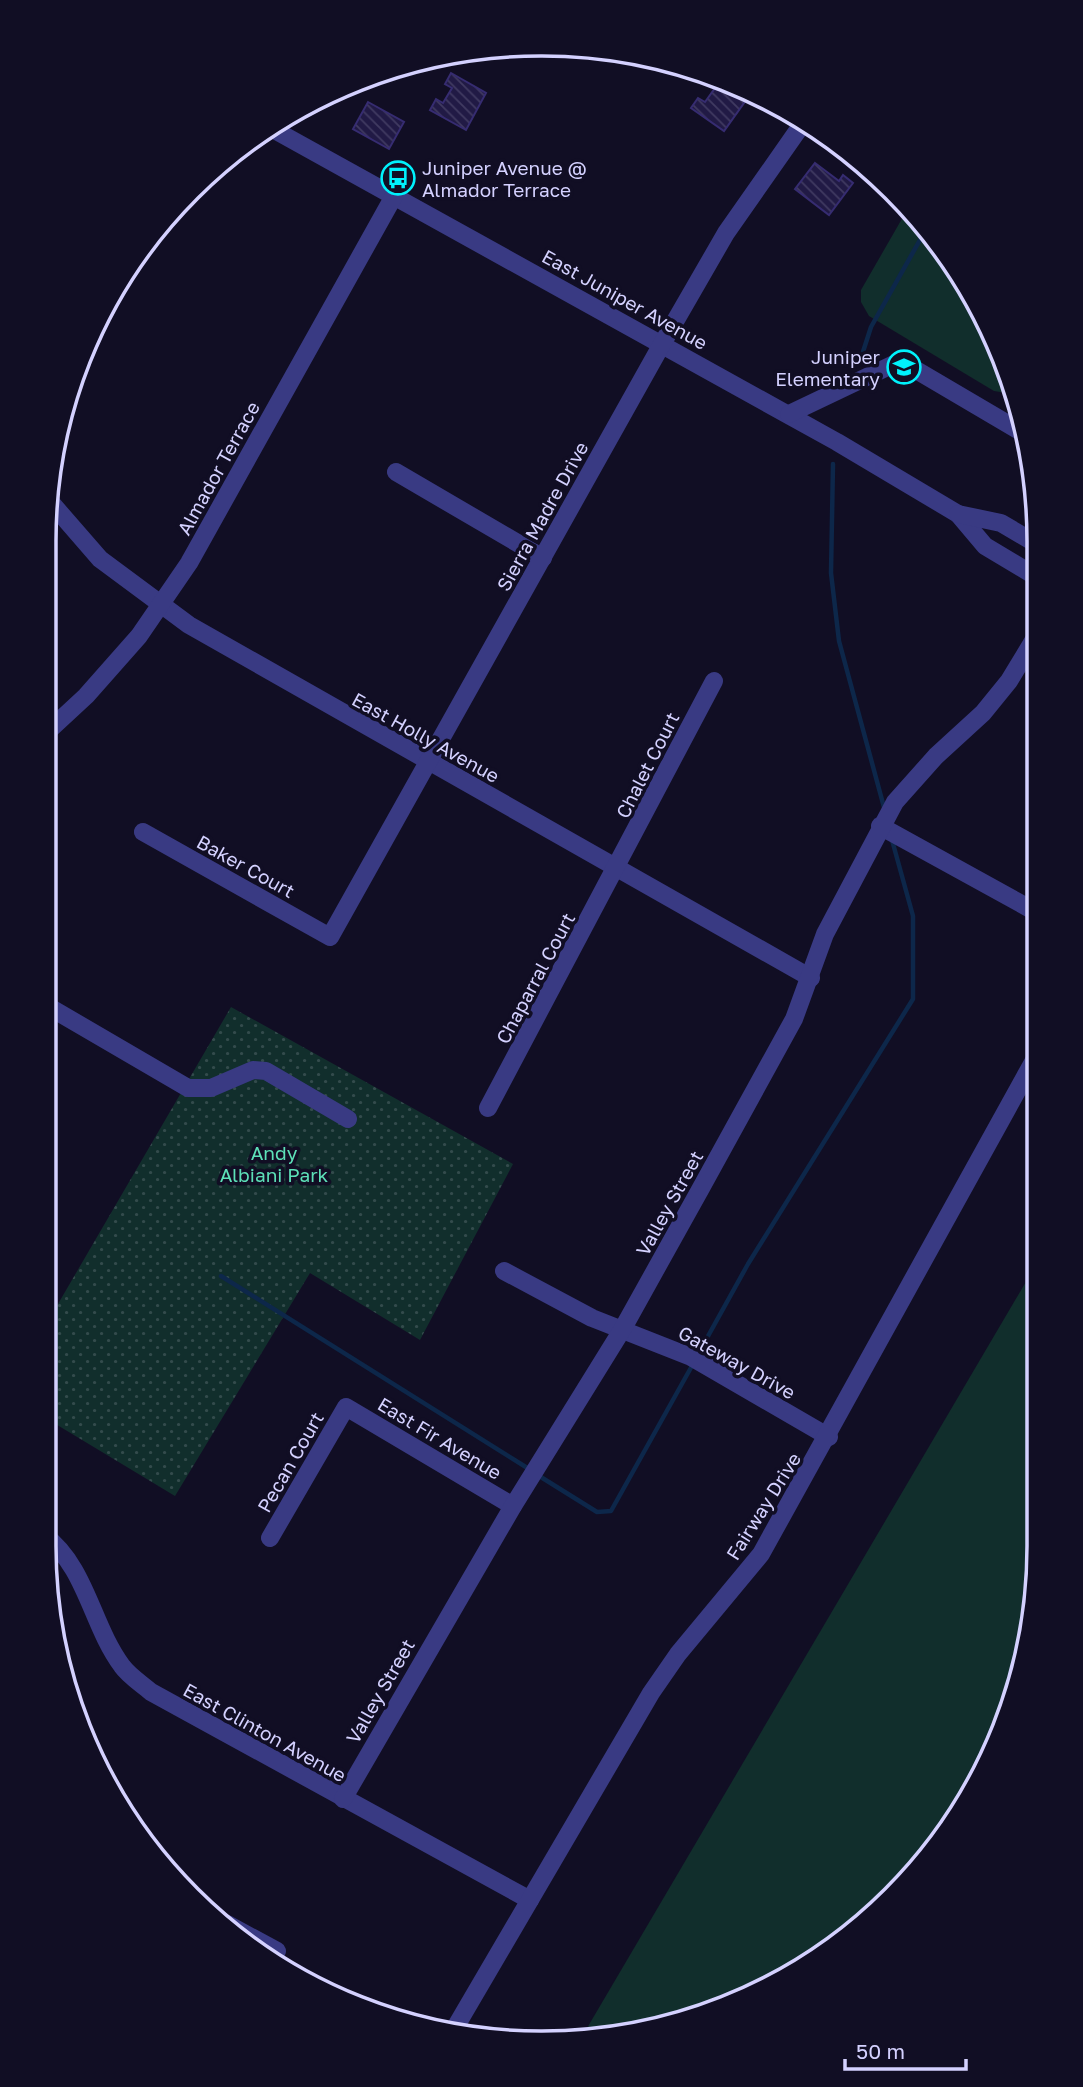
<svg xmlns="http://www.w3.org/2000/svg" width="1083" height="2087" font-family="'Golos Text',sans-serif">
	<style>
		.green { fill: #112e2c }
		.park { fill: url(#park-dots) }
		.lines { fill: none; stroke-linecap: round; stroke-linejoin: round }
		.stream { stroke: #0d274a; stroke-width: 4.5 }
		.building { fill: url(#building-back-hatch); stroke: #362c71; stroke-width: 2 }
		.minor { stroke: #393a83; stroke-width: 18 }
		.labels { text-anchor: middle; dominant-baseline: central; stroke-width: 7; stroke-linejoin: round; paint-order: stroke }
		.poi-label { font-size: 19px; fill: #d4d1ff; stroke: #110e24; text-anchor: start }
		.street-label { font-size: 19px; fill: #d4d1ff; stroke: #110e24 }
		.park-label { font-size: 19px; fill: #5de0b8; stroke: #110e24 }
		.rim { fill: none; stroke: #d4d1ff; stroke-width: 3.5 }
	</style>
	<defs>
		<pattern id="park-dots" width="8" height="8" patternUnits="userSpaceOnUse" patternTransform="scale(1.75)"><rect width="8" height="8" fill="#112e2c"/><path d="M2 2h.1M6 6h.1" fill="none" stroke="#334b4c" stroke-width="1.8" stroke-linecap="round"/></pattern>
		<pattern id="building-back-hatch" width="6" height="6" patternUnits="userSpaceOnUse" patternTransform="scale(1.75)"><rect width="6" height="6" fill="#211a45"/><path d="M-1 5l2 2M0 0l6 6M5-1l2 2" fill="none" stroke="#403a61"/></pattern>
	</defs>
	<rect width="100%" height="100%" fill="#110e24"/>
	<g class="green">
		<path d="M907,210L955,265L1002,351L1013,394L994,391L869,316L861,302V290Z"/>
		<path d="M1037,1263L1038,1578L1022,1675L988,1766L893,1898L761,1992L606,2039L580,2040Z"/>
	</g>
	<path class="park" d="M231,1007L513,1164L420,1340L310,1273L175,1496L44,1417V1328Z"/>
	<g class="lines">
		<g class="stream">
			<path d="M860,361L871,327L925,231"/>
			<path d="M833,464L831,573L839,641L885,811"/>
			<path d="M221,1276L529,1469"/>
			<path d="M697,1356L748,1264L913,999V916L892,840"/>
			<path d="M536,1474L597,1512L611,1511L693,1364"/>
		</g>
	</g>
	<g class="building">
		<path d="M451,73L486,93L466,130L430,110L436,99L443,103L452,88L445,84Z"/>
		<path d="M713,77L730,83L749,96L724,131L691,108L698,98L705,102L715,88L708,84Z"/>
		<path d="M368,102L404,122L389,149L353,129Z"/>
		<path d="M815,163L839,181L843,175L853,183L829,215L795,189Z"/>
	</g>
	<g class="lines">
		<g class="minor">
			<path d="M269,127L837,442L958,514L985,546L1035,576"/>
			<path d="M789,414L896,363L911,367L1023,433"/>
			<path d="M396,472L543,558"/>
			<path d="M47,498L100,559L189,625L811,978"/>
			<path d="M958,514L1001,523L1035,543"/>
			<path d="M45,734L86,696L139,636L189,563L394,196"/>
			<path d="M880,826L1036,912"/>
			<path d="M143,832L330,937L662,344L726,233L803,123"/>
			<path d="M44,1004L188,1088H211L253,1070L266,1071L348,1119"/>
			<path d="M488,1108L714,681"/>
			<path d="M504,1271L592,1318L691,1357L829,1437"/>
			<path d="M44,1535C87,1568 91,1624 122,1666C129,1676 142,1684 151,1692L530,1900"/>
			<path d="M270,1538L346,1407L513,1506"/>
			<path d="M343,1799L513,1506L622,1330L701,1188L794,1019L825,934L895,802L936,756L983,713L1009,681L1035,638"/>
			<path d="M227,1924L277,1951L271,1962"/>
			<path d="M452,2033L651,1693L678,1654L761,1554L1037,1055"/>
		</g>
	</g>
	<defs>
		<symbol id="bus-ring" viewBox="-11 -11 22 22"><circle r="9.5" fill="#110e24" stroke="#00f1fc" stroke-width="1.5"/><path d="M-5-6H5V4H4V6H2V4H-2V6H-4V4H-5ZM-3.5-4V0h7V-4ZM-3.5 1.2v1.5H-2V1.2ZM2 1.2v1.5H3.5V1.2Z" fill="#00f1fc"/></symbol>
		<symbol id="school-ring" viewBox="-11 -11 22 22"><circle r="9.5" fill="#110e24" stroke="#00f1fc" stroke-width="1.5"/><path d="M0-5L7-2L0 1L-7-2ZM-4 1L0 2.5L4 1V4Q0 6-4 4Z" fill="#00f1fc"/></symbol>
	</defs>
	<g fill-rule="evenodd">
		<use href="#bus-ring" x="379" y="159" width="38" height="38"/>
		<use href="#school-ring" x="885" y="348" width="38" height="38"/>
	</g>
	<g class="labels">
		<g class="poi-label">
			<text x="422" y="167">Juniper Avenue @<tspan x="422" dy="22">Almador Terrace</tspan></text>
			<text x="880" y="356" text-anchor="end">Juniper<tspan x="880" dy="22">Elementary</tspan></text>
		</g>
		<g class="street-label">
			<text transform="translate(625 299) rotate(29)">East Juniper Avenue</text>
			<text transform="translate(218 468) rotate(-61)">Almador Terrace</text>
			<text transform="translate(542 516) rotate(-61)">Sierra Madre Drive</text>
			<text transform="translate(426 737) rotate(29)">East Holly Avenue</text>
			<text transform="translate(647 765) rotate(-63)">Chalet Court</text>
			<text transform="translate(246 866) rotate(29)">Baker Court</text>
			<text transform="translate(535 978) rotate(-62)">Chaparral Court</text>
			<text transform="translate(669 1203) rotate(-61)">Valley Street</text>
			<text transform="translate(737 1362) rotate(29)">Gateway Drive</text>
			<text transform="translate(440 1438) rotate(31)">East Fir Avenue</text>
			<text transform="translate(290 1462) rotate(-60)">Pecan Court</text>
			<text transform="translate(763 1506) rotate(-58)">Fairway Drive</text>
			<text transform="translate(380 1691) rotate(-60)">Valley Street</text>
			<text transform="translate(265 1732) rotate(29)">East Clinton Avenue</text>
		</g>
		<g class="park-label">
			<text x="274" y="1152">Andy<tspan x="274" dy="22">Albiani Park</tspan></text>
		</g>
	</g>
	<path d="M0 0H1083V2087H0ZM541 56H542A485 485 0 0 1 1027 541V1546A485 485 0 0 1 542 2031H541A485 485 0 0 1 56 1546V541A485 485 0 0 1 541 56Z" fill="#110e24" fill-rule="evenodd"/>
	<path class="rim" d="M541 56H542A485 485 0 0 1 1027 541V1546A485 485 0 0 1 542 2031H541A485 485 0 0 1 56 1546V541A485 485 0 0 1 541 56Z"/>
	<path d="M845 2059v10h121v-10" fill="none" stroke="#d4d1ff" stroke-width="3.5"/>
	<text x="856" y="2059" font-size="21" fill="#d4d1ff" stroke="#110e24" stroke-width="5" paint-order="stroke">50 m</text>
</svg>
